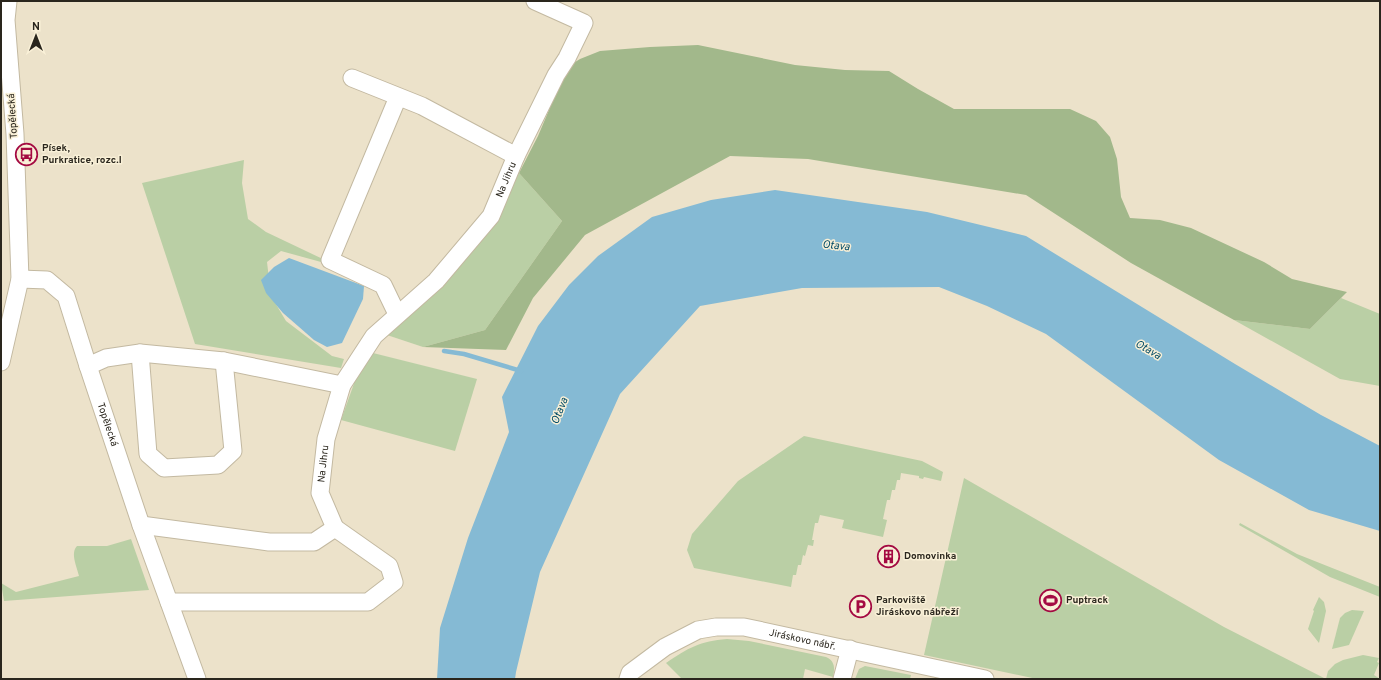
<svg xmlns="http://www.w3.org/2000/svg" width="1381" height="680" font-family="Overpass,sans-serif">
	<style>
		.green { fill: #bacfa5 }
		.forest { fill: #a2b88b }
		.water { fill: #85bad4 }
		.lines { fill: none; stroke-linecap: round; stroke-linejoin: round }
		.stream { stroke: #85bad4; stroke-width: 4.5 }
		.minor-casing { stroke: #c3b9a1; stroke-width: 19 }
		.minor { stroke: #fff; stroke-width: 17 }
		.labels { text-anchor: middle; dominant-baseline: central; stroke-width: 3; stroke-linejoin: round; paint-order: stroke }
		.street-label { font-size: 10px; fill: #2a261d; stroke: #f9f0d7 }
		.poi-label { font-size: 10px; font-weight: bold; fill: #2a261d; stroke: #f9f0d7; text-anchor: start }
		.water-label { font-size: 11px; font-style: italic; fill: #004a65; stroke: #f9f0d7 }
	</style>
	<rect width="100%" height="100%" fill="#ece2ca"/>
	<g class="green">
		<path d="M244,160L242,183L248,219L266,232L327,261L332,265L281,251L267,262L271,296L286,321L332,356L344,359L341,368L195,344L142,183Z"/>
		<path d="M519,173L562,221L485,330L423,347L384,334L489,226Z"/>
		<path d="M1341,298L1380,314V386L1340,379L1234,320L1310,329Z"/>
		<path d="M373,353L477,379L455,451L341,420L356,378Z"/>
		<path d="M804,436L922,461L943,472L941,481L924,477L923,479L919,478V476L901,473L900,480H897L895,490H892L890,500H887L883,519L887,520L883,537L842,528L844,520L820,515L818,523H815L812,540H814L813,546L808,545L805,556L803,555L801,565H798L796,575H793L791,587L694,568L687,550L692,534L738,481Z"/>
		<path d="M964,478L1224,627L1326,679L1328,671L1335,664L1343,660L1363,655L1379,658L1377,662L1379,663L1374,675L1380,679H1037L924,655Z"/>
		<path d="M1240,523L1297,554L1380,587V597L1330,577L1239,525Z"/>
		<path d="M131,539L149,590L4,601L1,583L16,592L79,576C77,567 70,553 77,546H107Z"/>
		<path d="M1319,597L1324,602L1326,611L1319,643L1308,629L1314,611L1313,610Z"/>
		<path d="M1352,610L1364,611L1349,645L1332,649L1340,618L1345,613Z"/>
		<path d="M727,639L749,641L826,657C835,661 835,668 833,677L805,669L803,679H682L666,663C688,648 700,641 727,639Z"/>
		<path d="M865,666L911,675L910,679H855L859,669Z"/>
	</g>
	<path class="forest" d="M698,45L795,65L845,70L889,71L918,89L954,109H1070L1096,121L1110,137L1117,159L1121,197L1130,218L1160,220L1191,228L1264,262L1292,279L1347,292L1310,329L1234,320L1131,263L1026,195L808,159L730,156L585,235L533,298L506,350L423,347L485,330L562,221L519,173L538,136L549,110L558,85L572,64L580,59L600,51L650,47Z"/>
	<g class="water">
		<path d="M775,190L927,212L1026,236L1235,364L1321,415L1380,446V531L1309,510L1219,460L1046,334L987,306L939,287L802,288L700,306L620,394L540,572L516,672L515,679H437L440,628L468,538L509,432L502,397L538,326L569,285L598,256L652,217L711,200Z"/>
		<path d="M289,258L364,286L363,299L342,343L327,347L314,340L283,313L266,293L261,280L274,267Z"/>
	</g>
	<g class="lines">
		<path class="stream" d="M444,351L464,354L521,371"/>
		<defs>
			<g id="minor">
				<path d="M352,78L422,106L516,156"/>
				<path id="s1" d="M20,279L47,280L66,296L88,366L141,525L197,679"/>
				<path d="M397,314L383,285L330,260L398,97"/>
				<path d="M140,353L148,454L164,468L218,465L233,451L224,361"/>
				<path d="M1,362L20,279L15,134L6,20L8,1"/>
				<path d="M88,366L106,358L140,353L224,361L342,385"/>
				<path id="s2" d="M141,525L269,542H314L335,528L320,493L326,439L342,385L374,336L436,281L491,216L516,156L556,75L567,58L584,23L535,1"/>
				<path d="M169,602H368L394,582L389,566L335,528"/>
				<path id="s3" d="M628,679L630,673L665,647L698,630L716,627H744L985,679"/>
				<path d="M842,679L850,649"/>
			</g>
		</defs>
		<use href="#minor" class="minor-casing"/>
		<use href="#minor" class="minor"/>
	</g>
	<defs>
		<symbol id="bus-ring" viewBox="-11 -11 22 22"><circle r="9.5" fill="#f9f0d7" stroke="#a40a42" stroke-width="1.5"/><path d="M-5-6H5V4H4V6H2V4H-2V6H-4V4H-5ZM-3.5-4V0h7V-4ZM-3.5 1.2v1.5H-2V1.2ZM2 1.2v1.5H3.5V1.2Z" fill="#a40a42"/></symbol>
		<symbol id="building-ring" viewBox="-11 -11 22 22"><circle r="9.5" fill="#f9f0d7" stroke="#a40a42" stroke-width="1.5"/><path d="M-4-6H4V6H1V3H-1V6H-4ZM-2.5-4.3h1.7v1.8h-1.7ZM.8-4.3h1.7v1.8H.8ZM-2.5-1h1.7V.8h-1.7ZM.8-1h1.7V.8H.8Z" fill="#a40a42"/></symbol>
		<symbol id="stadium-ring" viewBox="-11 -11 22 22"><circle r="9.5" fill="#f9f0d7" stroke="#a40a42" stroke-width="1.5"/><path d="M0-5a6.5 5 0 1 0 0 10a6.5 5 0 1 0 0-10ZM-3.5-1.8h7v3.6h-7Z" fill="#a40a42"/></symbol>
		<symbol id="parking-ring" viewBox="-11 -11 22 22"><circle r="9.5" fill="#f9f0d7" stroke="#a40a42" stroke-width="1.5"/><path d="M-3.5-5.5H1a3.5 3.5 0 0 1 0 7H-1V5.5H-3.5ZM-1-3.4V-.6H.8a1.4 1.4 0 0 0 0-2.8Z" fill="#a40a42"/></symbol>
	</defs>
	<g fill-rule="evenodd">
		<use href="#bus-ring" x="14" y="142" width="25" height="25"/>
		<use href="#building-ring" x="876" y="544" width="25" height="25"/>
		<use href="#stadium-ring" x="1038" y="588" width="25" height="25"/>
		<use href="#parking-ring" x="848" y="594" width="25" height="25"/>
	</g>
	<g class="labels">
		<g class="street-label">
			<text transform="translate(13 116) rotate(-94)">Topělecká</text>
			<text stroke="none"><textPath href="#s2" startOffset="614">Na Jihru</textPath></text>
			<text stroke="none"><textPath href="#s1" startOffset="187">Topělecká</textPath></text>
			<text stroke="none"><textPath href="#s2" startOffset="267">Na Jihru</textPath></text>
			<text stroke="none"><textPath href="#s3" startOffset="193">Jiráskovo nábř.</textPath></text>
		</g>
		<g class="poi-label">
			<text x="42" y="148">Písek,<tspan x="42" dy="12">Purkratice, rozc.I</tspan></text>
			<text x="904" y="556">Domovinka</text>
			<text x="876" y="600">Parkoviště<tspan x="876" dy="12">Jiráskovo nábřeží</tspan></text>
			<text x="1066" y="600">Puptrack</text>
		</g>
		<g class="water-label">
			<text transform="translate(836 246) rotate(6)">Otava</text>
			<text transform="translate(1148 350) rotate(30)">Otava</text>
			<text transform="translate(560 411) rotate(-68)">Otava</text>
		</g>
	</g>
	<rect width="1381" height="680" fill="none" stroke="#2a261d" stroke-width="4"/>
	<g transform="translate(36 36)" stroke="#f9f0d7" stroke-width="3" paint-order="stroke">
	<path d="M0-3L7 15L0 10L-7 15Z" fill="#2a261d"/>
	<text y="-6" font-size="11" font-weight="bold" text-anchor="middle" fill="#2a261d">N</text>
	</g>
</svg>
